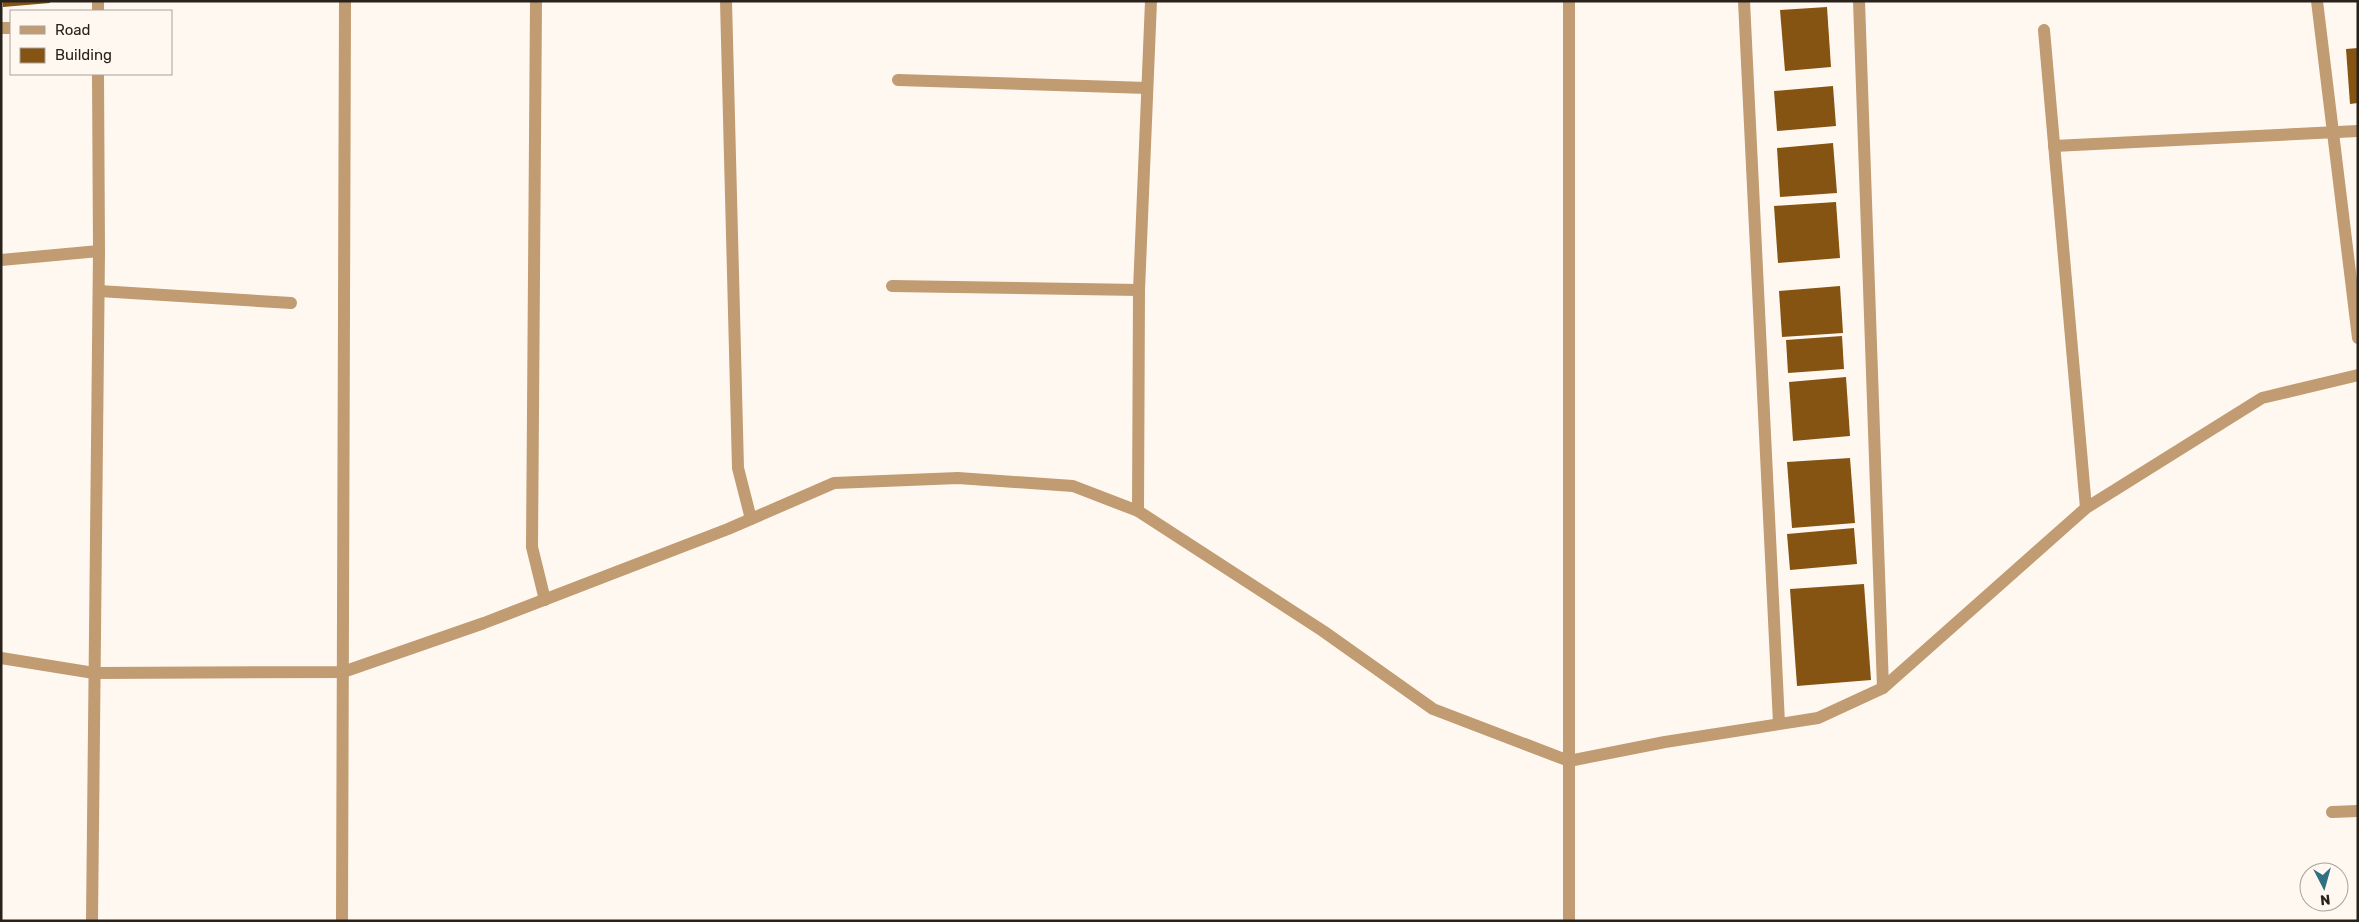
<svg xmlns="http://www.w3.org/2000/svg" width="2359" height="922" font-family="Rubik,sans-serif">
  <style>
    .building { fill: #855413 }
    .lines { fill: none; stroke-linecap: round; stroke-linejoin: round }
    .street { stroke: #c19b72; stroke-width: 12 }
  </style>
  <rect width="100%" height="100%" fill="#fff8f0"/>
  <g class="building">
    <polygon points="3,1 49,1 50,3 3,7"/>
    <polygon points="1827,7 1831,67 1785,71 1780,10"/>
    <polygon points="2358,48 2358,103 2350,104 2346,49"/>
    <polygon points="1833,86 1836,126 1777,131 1774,91"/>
    <polygon points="1833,143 1837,193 1780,197 1777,148"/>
    <polygon points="1836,202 1840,258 1778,263 1774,206"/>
    <polygon points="1840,286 1843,333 1782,337 1779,291"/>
    <polygon points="1842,336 1844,369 1788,373 1786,340"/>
    <polygon points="1846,377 1850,436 1793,441 1789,382"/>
    <polygon points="1850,458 1855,523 1792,528 1787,462"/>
    <polygon points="1854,528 1857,564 1790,570 1787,534"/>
    <polygon points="1864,584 1871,680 1797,686 1790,589"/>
  </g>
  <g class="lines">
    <g class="street">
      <polyline points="98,1 98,11"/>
      <polyline points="536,1 532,547 545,600"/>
      <polyline points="726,1 738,468 751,519"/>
      <polyline points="1744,1 1779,723"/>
      <polyline points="1859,1 1883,688"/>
      <polyline points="2317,1 2358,338"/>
      <polyline points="1,28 11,28"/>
      <polyline points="2044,30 2086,508"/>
      <polyline points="898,80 1147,88"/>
      <polyline points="2054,146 2358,131"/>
      <polyline points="1,260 99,251"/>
      <polyline points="892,286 1139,290"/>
      <polyline points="99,291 291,303"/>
      <polyline points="1138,511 1139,290 1151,1"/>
      <polyline points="1,658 94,673 343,672 484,623 728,529 834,483 958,478 1073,486 1138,511 1323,631 1433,709 1569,761 1665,742 1818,718 1883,688 2086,508 2262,398 2358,375"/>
      <polyline points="2332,812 2358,811"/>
      <polyline points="92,921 99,251 98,74"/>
      <polyline points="342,921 345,1"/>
      <polyline points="1569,921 1569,1"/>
    </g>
  </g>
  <rect width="2359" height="922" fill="none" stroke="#28221b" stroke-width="5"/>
  <rect x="10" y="10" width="162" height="65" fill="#fff8f0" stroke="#a9a29b"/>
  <rect x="20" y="26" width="25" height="8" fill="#c19b72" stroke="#a9a29b"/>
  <text x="55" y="35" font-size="15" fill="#28221b">Road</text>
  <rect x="20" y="48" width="25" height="15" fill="#855413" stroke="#a9a29b"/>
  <text x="55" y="60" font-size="15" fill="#28221b">Building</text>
  <g transform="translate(2324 887) rotate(174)"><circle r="24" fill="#fff8f0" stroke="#a9a29b"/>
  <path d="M0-4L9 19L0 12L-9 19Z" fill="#2f7183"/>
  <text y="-8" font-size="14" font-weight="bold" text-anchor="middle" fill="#28221b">N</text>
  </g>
</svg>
